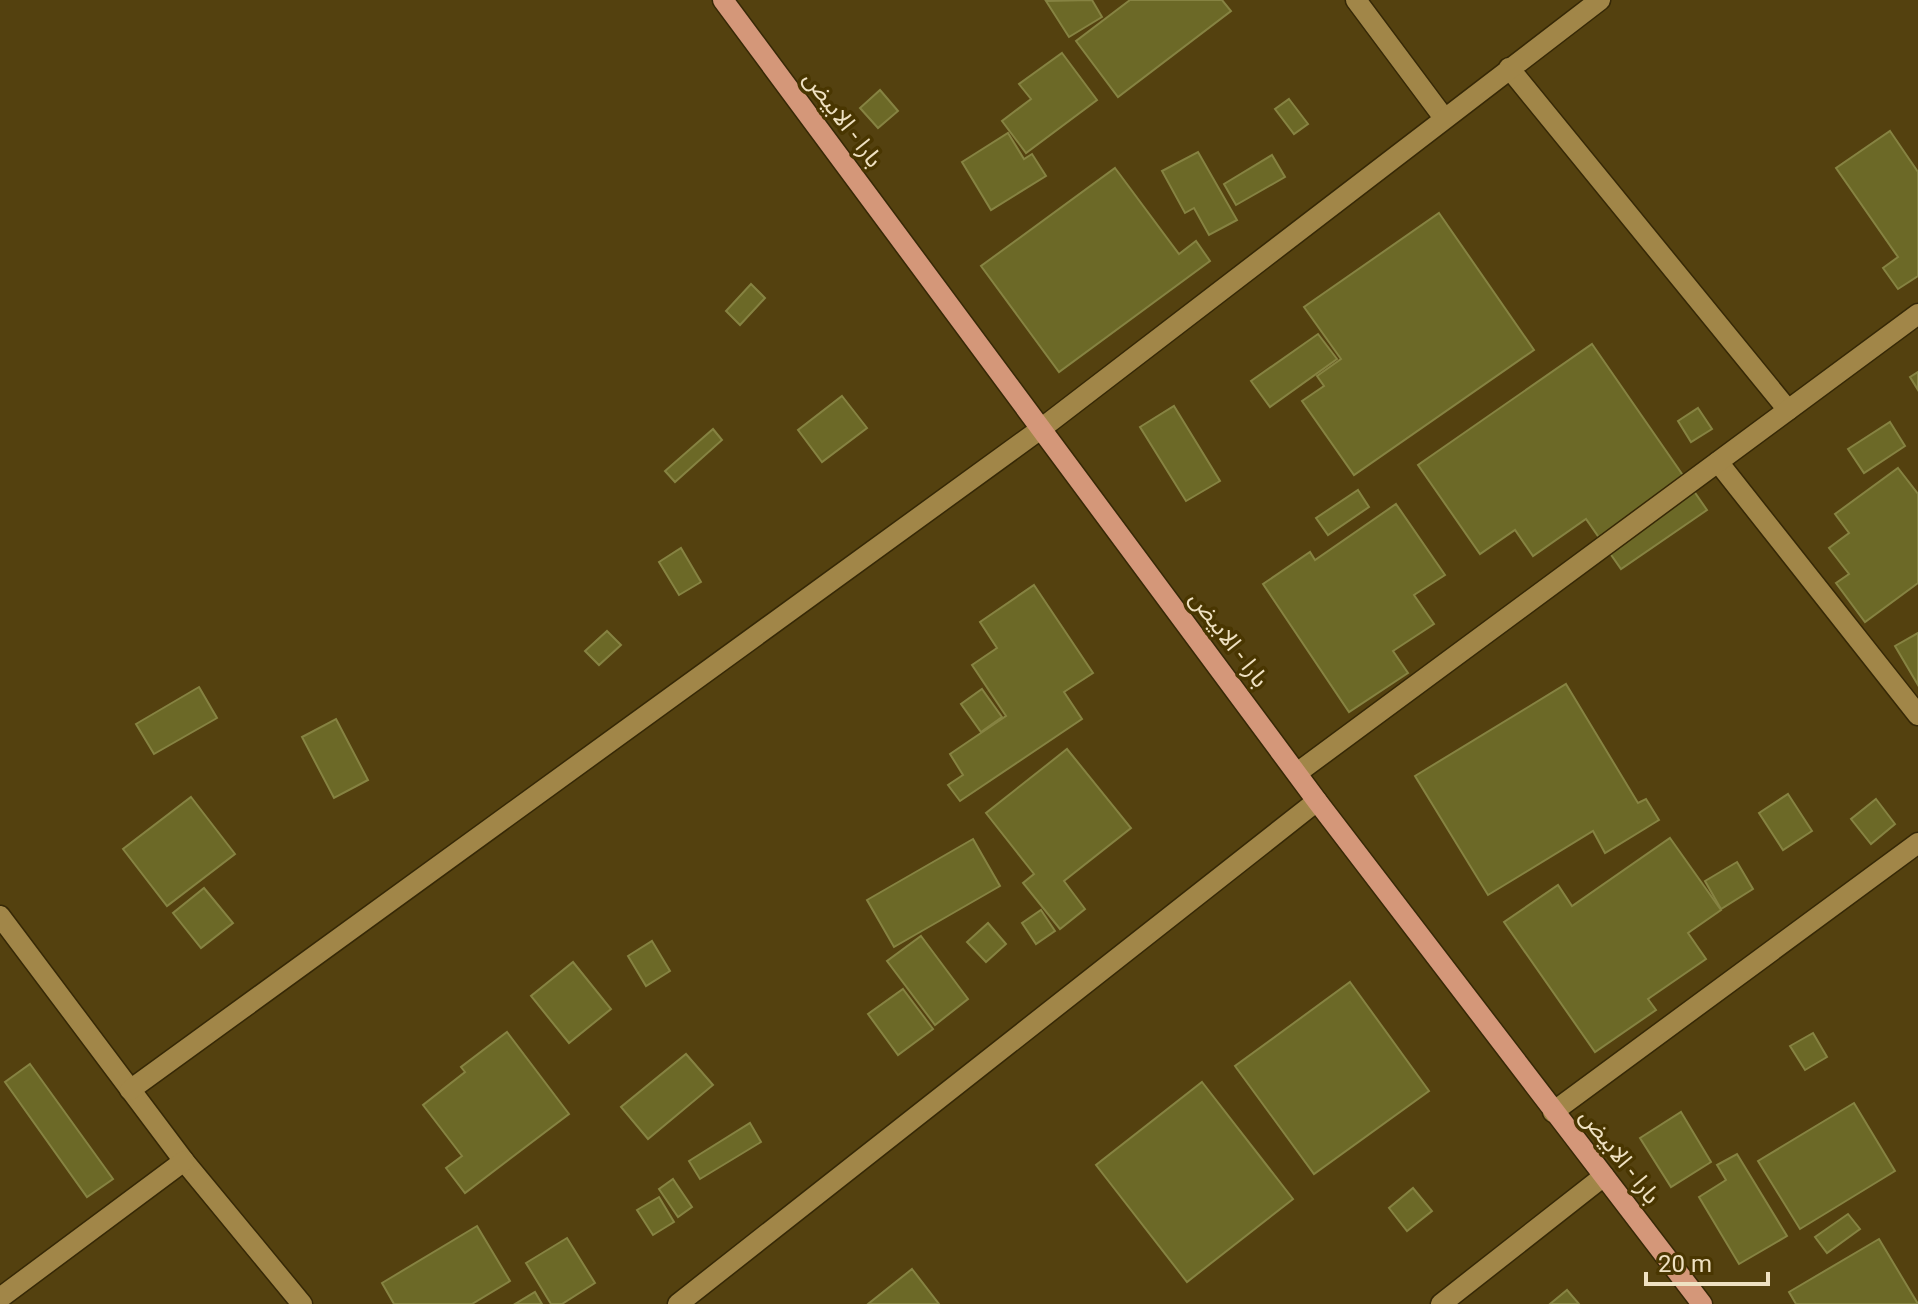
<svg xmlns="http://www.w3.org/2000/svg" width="1918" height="1304" font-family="Roboto,'Noto Sans Arabic',sans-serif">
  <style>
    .building { fill: #6c6927; stroke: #868342; stroke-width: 2 }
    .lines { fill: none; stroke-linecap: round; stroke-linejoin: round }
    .minor-casing { stroke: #362806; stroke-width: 23 }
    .primary-casing { stroke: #362806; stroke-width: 23 }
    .minor { stroke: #a18648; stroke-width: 20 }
    .primary { stroke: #d49779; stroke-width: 20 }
    .labels { text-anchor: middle; stroke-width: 7; stroke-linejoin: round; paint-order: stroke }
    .street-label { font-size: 24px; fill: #efe1c2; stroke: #493601 }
  </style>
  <rect width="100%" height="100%" fill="#54410f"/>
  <g class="building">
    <polygon points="1092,0 1102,17 1069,37 1046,1"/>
    <polygon points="1130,0 1222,0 1231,11 1118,97 1076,41"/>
    <polygon points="1062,53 1097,100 1026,153 1002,121 1031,99 1019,84"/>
    <polygon points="880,90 898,111 878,128 860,108"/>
    <polygon points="1289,99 1308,124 1294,134 1275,109"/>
    <polygon points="1890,131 1918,172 1918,276 1898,289 1883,268 1898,257 1836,168"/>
    <polygon points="1008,133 1024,159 1032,154 1046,176 991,210 962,162"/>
    <polygon points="1198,152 1237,220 1209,235 1194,208 1185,213 1162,171"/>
    <polygon points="1272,155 1285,177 1236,205 1224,184"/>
    <polygon points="1115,168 1179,254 1196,241 1210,261 1059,372 981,266"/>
    <polygon points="1439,213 1534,350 1354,475 1302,401 1324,386 1317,376 1341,359 1304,307"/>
    <polygon points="751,284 765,298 740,325 726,311"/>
    <polygon points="1318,334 1337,359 1270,407 1251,381"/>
    <polygon points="1592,344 1707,510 1621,569 1586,519 1533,556 1515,530 1480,554 1418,465"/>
    <polygon points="1918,372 1918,390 1910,377"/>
    <polygon points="842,396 867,428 822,462 798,430"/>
    <polygon points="1174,406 1220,481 1186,501 1140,427"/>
    <polygon points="1698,408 1712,429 1691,442 1678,421"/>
    <polygon points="1890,422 1905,446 1864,473 1848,449"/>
    <polygon points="713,429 722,440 675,482 665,471"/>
    <polygon points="1898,468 1918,494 1918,583 1865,622 1836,583 1849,574 1829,548 1849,533 1835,514"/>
    <polygon points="1358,490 1369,507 1328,535 1316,518"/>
    <polygon points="1396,504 1445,575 1414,595 1434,624 1393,651 1408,673 1349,712 1263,584 1310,552 1315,560"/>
    <polygon points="681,548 701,582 679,595 659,562"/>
    <polygon points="1034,585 1093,673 1064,692 1082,719 960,801 948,785 963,775 950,754 1006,716 972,665 997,648 980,622"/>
    <polygon points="607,631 621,645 599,665 585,651"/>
    <polygon points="1918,633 1918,685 1895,646"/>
    <polygon points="1566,684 1638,803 1646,799 1659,820 1605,853 1593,831 1488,895 1415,776"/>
    <polygon points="199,687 217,718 154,754 136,724"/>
    <polygon points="982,689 1002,717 981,732 961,704"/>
    <polygon points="336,719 368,780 334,798 302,737"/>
    <polygon points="1067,749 1131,828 1064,881 1085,909 1060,929 1023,883 1034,874 986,813"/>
    <polygon points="1788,794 1812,831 1783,850 1759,813"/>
    <polygon points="191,797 235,854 167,906 123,849"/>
    <polygon points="1876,799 1895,824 1871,844 1851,819"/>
    <polygon points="1670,838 1721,910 1688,933 1706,959 1648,999 1656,1010 1595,1052 1504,922 1558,885 1572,906"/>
    <polygon points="973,839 1000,886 894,947 867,900"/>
    <polygon points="1737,862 1753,889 1721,909 1705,881"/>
    <polygon points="204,888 233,923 201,948 173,913"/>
    <polygon points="1041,910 1055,931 1036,944 1022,923"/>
    <polygon points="988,923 1006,944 986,962 967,942"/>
    <polygon points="921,936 968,999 935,1025 887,961"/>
    <polygon points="652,941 670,971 646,986 628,956"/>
    <polygon points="573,962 611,1009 569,1043 531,996"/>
    <polygon points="1350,982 1429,1091 1314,1174 1235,1066"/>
    <polygon points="903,989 933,1029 898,1055 868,1014"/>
    <polygon points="507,1032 569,1114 465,1193 446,1168 462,1156 423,1105 465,1072 461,1067"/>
    <polygon points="1813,1033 1827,1057 1805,1070 1790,1046"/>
    <polygon points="686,1054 713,1085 648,1139 621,1107"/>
    <polygon points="30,1064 113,1179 87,1197 5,1082"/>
    <polygon points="1202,1082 1293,1199 1187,1282 1096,1165"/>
    <polygon points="1854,1103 1895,1171 1800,1229 1758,1161"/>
    <polygon points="1681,1112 1711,1162 1671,1187 1640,1138"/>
    <polygon points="750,1123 761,1142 700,1179 689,1161"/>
    <polygon points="1737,1154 1787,1236 1739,1264 1699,1197 1726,1180 1717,1165"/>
    <polygon points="673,1179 692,1207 678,1217 659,1189"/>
    <polygon points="1413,1188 1432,1211 1407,1231 1389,1208"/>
    <polygon points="659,1197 674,1222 653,1235 637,1210"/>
    <polygon points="1848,1214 1860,1229 1827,1253 1815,1237"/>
    <polygon points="477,1226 510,1281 472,1304 394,1304 382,1283"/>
    <polygon points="567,1238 595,1283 562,1304 551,1304 526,1263"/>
    <polygon points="1879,1239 1918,1304 1796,1304 1789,1292"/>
    <polygon points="912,1269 939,1304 868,1304"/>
    <polygon points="1567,1290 1579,1304 1550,1304"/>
    <polygon points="535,1292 542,1304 515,1304"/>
  </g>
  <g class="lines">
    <g class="minor-casing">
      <g id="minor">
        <polyline points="1356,0 1444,118"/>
        <polyline points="1509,68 1788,410"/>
        <polyline points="1718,462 1918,715"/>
        <polyline points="1297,773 1918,314"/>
        <polyline points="0,916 184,1161 302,1304"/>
        <polyline points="130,1090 1042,428 1600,0"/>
        <polyline points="1553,1112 1918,843"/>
        <polyline points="0,1298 184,1161"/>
        <polyline points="678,1304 1317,801"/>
        <polyline points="1441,1304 1604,1176"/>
      </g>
    </g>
    <g class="primary-casing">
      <polyline id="primary" points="723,0 1317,801 1702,1304"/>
    </g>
    <use href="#minor" class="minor"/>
    <use href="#primary" class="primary"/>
  </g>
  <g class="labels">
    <g class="street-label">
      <text transform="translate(843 119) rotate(53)" y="8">بارا - الابيض</text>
      <text transform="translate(1229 639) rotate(53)" y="8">بارا - الابيض</text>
      <text transform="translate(1620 1156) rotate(52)" y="8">بارا - الابيض</text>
    </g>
  </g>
  <path d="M1646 1272v12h122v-12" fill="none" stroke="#efe1c2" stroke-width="4"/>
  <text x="1658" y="1272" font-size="24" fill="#efe1c2" stroke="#493601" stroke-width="6" paint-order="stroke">20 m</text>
</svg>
